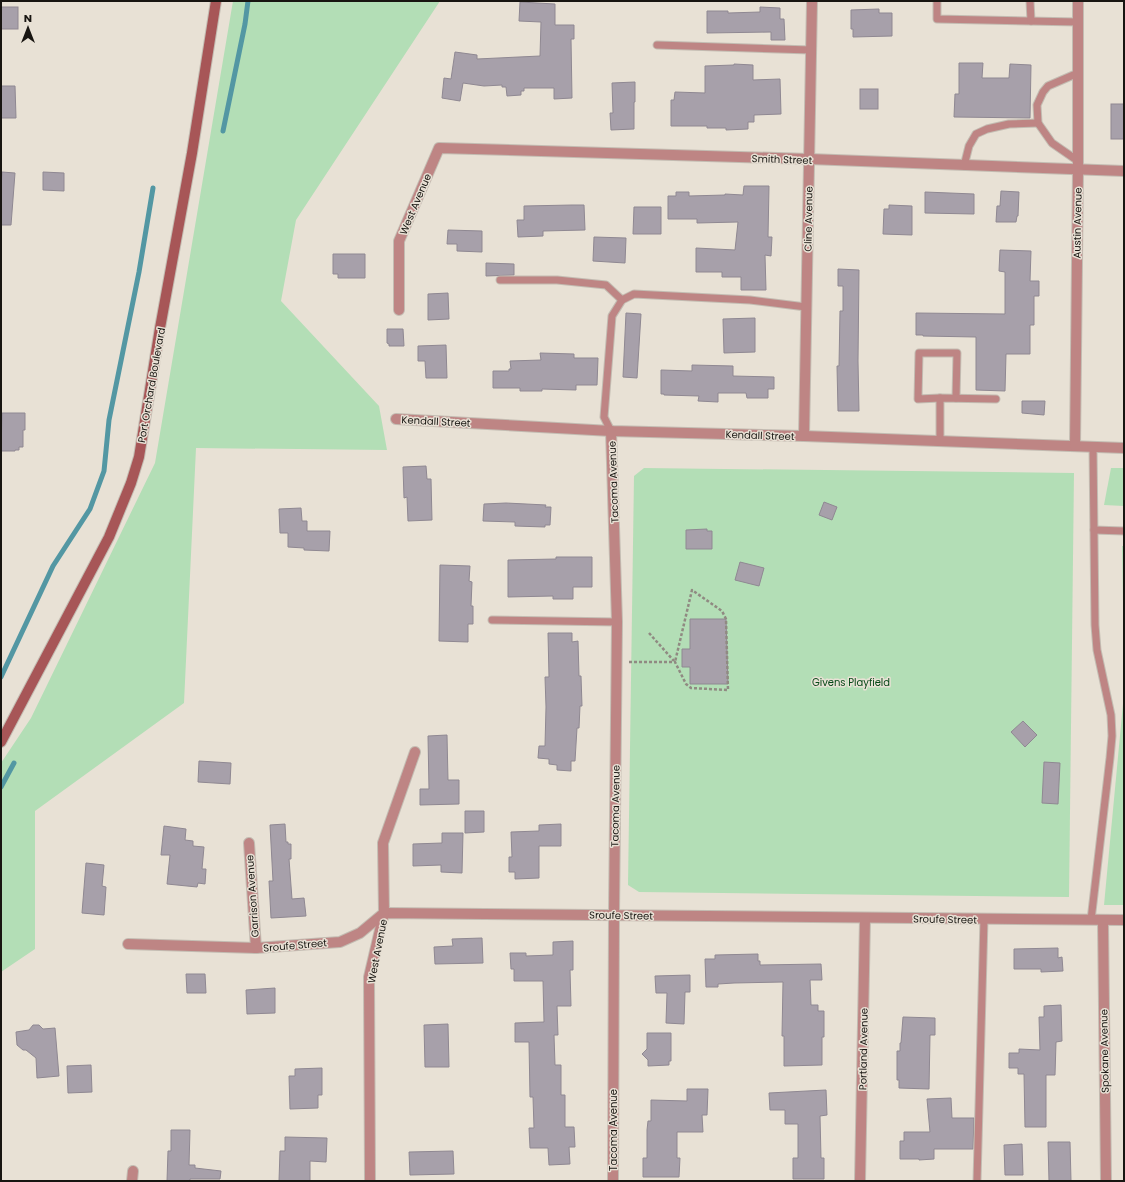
<svg xmlns="http://www.w3.org/2000/svg" width="1125" height="1182" font-family="Poppins,sans-serif">
  <style>
    .green { fill: #b3deb6 }
    .lines { fill: none; stroke-linecap: round; stroke-linejoin: round }
    .stream { stroke: #5397a3; stroke-width: 5 }
    .building { fill: #a7a0aa; stroke: #8f8892 }
    .lane-casing { stroke: #c3bcb2; stroke-width: 9 }
    .street-casing { stroke: #c3bcb2; stroke-width: 12 }
    .secondary-casing { stroke: #c3bcb2; stroke-width: 12 }
    .path { stroke: #908a82; stroke-width: 2.5; stroke-dasharray: 3 2; stroke-linecap: butt }
    .lane { stroke: #be8584; stroke-width: 7 }
    .street { stroke: #be8584; stroke-width: 10 }
    .secondary { stroke: #a75657; stroke-width: 10 }
    .labels { text-anchor: middle; stroke-width: 3; stroke-linejoin: round; paint-order: stroke }
    .street-label { font-size: 10px; fill: #181511; stroke: #e8e1d5 }
    .park-label { font-size: 10px; fill: #064817; stroke: #e8e1d5 }
  </style>
  <rect width="100%" height="100%" fill="#e8e1d5"/>
  <g class="green">
    <polygon points="233,1 440,1 296,220 281,301 379,406 387,450 196,448 184,703 35,811 35,949 1,972 1,763 31,718 155,463"/>
    <polygon points="644,468 1074,473 1069,897 639,892 628,885 634,476"/>
    <polygon points="1111,468 1124,468 1124,506 1104,505"/>
    <polygon points="1122,546 1124,546 1124,659"/>
    <polygon points="1123,704 1124,704 1124,905 1104,905"/>
  </g>
  <g class="lines">
    <g class="stream">
      <polyline points="223,131 245,24 248,1"/>
      <polyline points="1,677 53,566 90,509 104,471 109,420 139,272 153,188"/>
      <polyline points="1,787 14,763"/>
    </g>
  </g>
  <g class="building">
    <polygon points="520,2 555,4 555,25 574,25 574,39 571,39 572,98 554,99 554,88 524,88 524,91 521,91 521,95 507,96 506,87 502,87 502,85 484,86 463,83 460,101 442,98 444,78 451,79 455,52 477,55 477,59 540,56 541,22 519,21"/>
    <rect x="1" y="7" width="17" height="22"/>
    <polygon points="760,7 780,8 780,19 784,19 785,40 771,40 771,32 707,33 707,11 728,11 728,13 760,12"/>
    <polygon points="879,9 879,13 892,13 892,36 853,37 853,29 851,29 851,10"/>
    <polygon points="959,63 983,63 982,78 1009,78 1010,64 1031,65 1030,118 954,117 955,94 959,94"/>
    <polygon points="734,64 753,65 753,80 780,79 781,114 754,115 754,122 748,122 748,129 726,130 726,128 707,128 707,126 671,126 671,100 674,100 675,92 705,93 705,66 734,65"/>
    <polygon points="635,82 635,102 634,102 634,129 611,130 610,113 613,113 612,83"/>
    <polygon points="1,86 15,86 16,118 1,118"/>
    <rect x="860" y="89" width="18" height="20"/>
    <rect x="1111" y="104" width="13" height="35"/>
    <polygon points="2,172 15,173 11,225 1,225 1,189"/>
    <polygon points="43,172 64,173 64,191 43,190"/>
    <polygon points="744,186 769,186 768,237 772,237 771,256 765,255 766,290 741,290 741,277 722,277 722,272 696,272 696,248 735,250 738,222 697,223 697,219 668,219 668,196 676,196 676,192 689,192 689,196 725,195 725,194 743,195"/>
    <polygon points="1001,191 1019,192 1018,216 1017,216 1016,222 996,222 997,206 1000,206"/>
    <polygon points="925,192 974,194 974,214 925,213"/>
    <polygon points="572,205 584,205 585,230 543,231 543,236 518,237 517,220 524,220 524,206"/>
    <polygon points="889,205 912,206 912,235 883,234 884,209 889,209"/>
    <polygon points="634,207 661,207 661,234 633,234"/>
    <polygon points="448,230 482,231 482,252 457,251 457,244 447,244"/>
    <polygon points="594,237 626,238 625,263 593,261"/>
    <polygon points="1000,250 1031,251 1030,281 1039,281 1039,296 1034,296 1034,325 1030,325 1030,354 1006,354 1005,391 976,390 976,337 923,336 923,335 916,335 916,313 1005,314 1005,272 999,271"/>
    <polygon points="333,254 365,254 365,278 338,278 338,274 333,274"/>
    <polygon points="486,263 514,264 514,275 486,276"/>
    <polygon points="838,269 859,270 858,361 859,411 838,411 837,366 839,366 840,311 843,311 843,286 838,286"/>
    <polygon points="448,293 449,319 428,320 428,294"/>
    <polygon points="626,313 641,314 637,378 623,377"/>
    <polygon points="755,318 755,352 724,353 723,319"/>
    <polygon points="387,329 403,329 404,346 389,346 389,344 387,343"/>
    <polygon points="446,345 447,378 426,378 425,361 418,361 418,346"/>
    <polygon points="540,353 574,354 574,358 598,358 597,385 576,385 576,390 542,389 542,391 520,391 520,388 493,388 493,371 509,371 509,369 511,369 510,361 541,360"/>
    <polygon points="692,365 733,366 733,376 774,377 774,389 768,389 768,398 747,398 746,393 718,393 718,402 698,401 699,396 664,395 664,394 661,394 661,370 692,371"/>
    <polygon points="1022,401 1045,401 1044,415 1022,413"/>
    <polygon points="2,413 25,413 25,430 23,430 23,447 19,447 19,450 15,450 15,451 1,451"/>
    <polygon points="426,466 427,479 431,479 432,520 408,521 407,497 404,498 403,467"/>
    <polygon points="824,502 837,507 832,520 819,515"/>
    <polygon points="506,503 546,505 545,507 551,507 550,525 545,525 545,527 515,526 515,522 483,521 484,504"/>
    <polygon points="301,508 302,521 307,521 307,531 330,531 329,551 304,550 304,548 288,547 288,533 280,533 279,509"/>
    <polygon points="707,529 707,531 712,531 712,549 686,549 686,530"/>
    <polygon points="556,557 592,557 592,587 573,587 573,599 553,599 553,596 508,597 508,560 556,559"/>
    <polygon points="740,562 764,568 759,586 735,580"/>
    <polygon points="440,565 470,566 469,581 472,582 471,606 473,606 473,624 468,624 468,642 439,641"/>
    <polygon points="690,619 726,619 728,684 690,684 690,667 682,667 682,649 690,649"/>
    <polygon points="548,633 572,633 572,642 578,641 579,676 581,676 582,706 580,706 579,728 577,728 575,761 571,761 571,771 557,770 557,765 549,764 549,759 538,758 539,746 545,746 546,707 545,677 549,677"/>
    <polygon points="1023,721 1037,735 1025,747 1011,732"/>
    <polygon points="447,735 448,780 459,780 459,804 420,805 420,789 429,789 428,736"/>
    <polygon points="199,761 231,763 230,784 198,782"/>
    <polygon points="1044,762 1060,763 1058,804 1042,803"/>
    <polygon points="465,811 484,811 484,832 465,833"/>
    <polygon points="285,824 286,842 288,842 288,844 291,844 291,859 289,859 292,899 304,898 306,916 271,918 269,881 273,881 270,825"/>
    <polygon points="561,824 561,846 539,846 539,878 515,879 515,872 509,872 509,857 512,857 511,832 539,831 539,825"/>
    <polygon points="164,826 186,829 185,840 193,841 193,846 204,847 202,869 206,869 205,884 198,883 197,887 167,884 170,855 161,855"/>
    <polygon points="442,833 463,833 462,873 441,872 441,865 413,866 413,844 442,843"/>
    <polygon points="86,863 104,865 102,886 106,887 104,915 82,913"/>
    <polygon points="482,938 483,963 435,964 434,947 453,946 452,939"/>
    <polygon points="573,941 573,970 570,970 571,1006 557,1006 558,1035 554,1035 555,1065 561,1065 561,1095 565,1095 565,1127 574,1127 575,1147 569,1147 570,1164 549,1165 548,1148 530,1148 529,1128 534,1128 533,1097 530,1097 529,1042 515,1042 515,1023 544,1022 543,981 514,981 514,969 511,969 510,953 526,953 526,956 553,955 553,942"/>
    <polygon points="1058,948 1058,958 1062,957 1063,971 1041,972 1041,969 1014,969 1014,949"/>
    <polygon points="758,954 758,961 760,961 760,965 821,964 822,980 810,980 811,1005 818,1005 818,1011 824,1011 824,1037 822,1037 822,1065 784,1066 784,1036 782,1036 783,982 734,983 718,984 718,987 706,987 705,959 715,959 715,955"/>
    <polygon points="186,974 205,974 206,993 187,993"/>
    <polygon points="690,975 690,992 685,992 684,1024 666,1023 667,993 656,993 655,976"/>
    <polygon points="275,988 275,1013 247,1014 246,990"/>
    <polygon points="1061,1005 1062,1041 1056,1042 1055,1075 1046,1075 1046,1127 1025,1127 1024,1074 1018,1074 1018,1068 1009,1068 1009,1053 1019,1053 1019,1049 1040,1050 1039,1017 1044,1017 1044,1006"/>
    <polygon points="903,1017 935,1018 935,1035 930,1035 929,1089 899,1088 899,1080 897,1080 897,1051 900,1051 900,1043 901,1043"/>
    <polygon points="448,1024 449,1067 425,1067 424,1025"/>
    <polygon points="33,1025 39,1025 43,1029 55,1028 59,1076 37,1078 36,1058 26,1050 23,1050 17,1045 16,1032 29,1030"/>
    <polygon points="647,1033 671,1033 671,1061 669,1061 669,1065 648,1066 648,1060 642,1054 647,1049"/>
    <polygon points="91,1065 92,1092 68,1093 67,1066"/>
    <polygon points="322,1068 322,1095 318,1095 318,1108 290,1109 289,1076 295,1076 295,1069"/>
    <polygon points="687,1089 708,1089 707,1115 702,1115 703,1132 677,1132 677,1158 680,1158 679,1177 643,1177 643,1158 647,1158 647,1130 648,1121 651,1121 651,1100 687,1101"/>
    <polygon points="826,1090 827,1115 820,1116 821,1158 824,1158 824,1179 793,1179 793,1158 798,1158 798,1124 785,1124 785,1110 770,1110 769,1093"/>
    <polygon points="951,1098 952,1118 974,1118 973,1149 934,1149 934,1159 919,1160 919,1159 900,1159 900,1141 904,1141 904,1132 930,1132 927,1099"/>
    <polygon points="171,1130 190,1130 189,1165 195,1165 195,1168 221,1171 220,1179 190,1179 190,1181 167,1181 168,1151 171,1151"/>
    <polygon points="285,1137 327,1138 326,1162 310,1161 310,1181 279,1181 280,1151 285,1151"/>
    <polygon points="1048,1142 1070,1142 1071,1181 1049,1181"/>
    <polygon points="1022,1144 1023,1175 1005,1175 1004,1145"/>
    <polygon points="453,1151 454,1174 410,1175 409,1152"/>
  </g>
  <g class="lines">
    <g class="lane-casing">
      <g id="lane">
        <polyline points="937,1 937,19 1078,22"/>
        <polyline points="1030,1 1031,21"/>
        <polyline points="657,45 811,50"/>
        <polyline points="1078,73 1048,86 1043,92 1037,105 1038,123 1052,143 1078,161"/>
        <polyline points="964,166 969,146 976,134 987,129 1009,124 1038,123"/>
        <polyline points="500,280 557,280 606,285 622,300"/>
        <polyline points="940,398 918,399 919,353 957,353 956,398"/>
        <polyline points="611,431 604,417 612,316 622,300 634,294 750,300 806,307"/>
        <polyline points="940,441 940,398 996,399"/>
        <polyline points="1094,530 1124,531"/>
        <polyline points="492,620 617,622"/>
        <polyline points="1091,920 1110,758 1112,736 1111,715 1097,650 1095,625 1093,447"/>
        <polyline points="977,1181 984,919"/>
      </g>
    </g>
    <g class="street-casing">
      <g id="street">
        <polyline points="399,310 399,241 439,148 809,159 1124,171"/>
        <polyline points="396,419 611,431 804,436 1124,448"/>
        <polyline points="611,431 617,622 614,915 613,1181"/>
        <polyline points="804,436 812,1"/>
        <polyline points="1075,446 1078,170 1078,1"/>
        <polyline points="249,843 256,948"/>
        <polyline points="1103,920 1106,1181"/>
        <polyline points="128,944 256,948 340,942 360,933 384,913 1124,920"/>
        <polyline points="132,1181 133,1171"/>
        <polyline points="370,1181 369,977 384,913 383,843 415,752"/>
        <polyline points="860,1181 865,918"/>
      </g>
    </g>
    <g class="secondary-casing">
      <polyline id="secondary" points="1,742 109,537 131,483 139,457 160,328 192,153 216,1"/>
    </g>
    <g class="path">
      <polyline points="649,633 674,661"/>
      <polyline points="629,662 675,662 686,684 691,688 728,690 726,619 722,611 692,590 675,662"/>
    </g>
    <use href="#lane" class="lane"/>
    <use href="#street" class="street"/>
    <use href="#secondary" class="secondary"/>
  </g>
  <g class="labels">
    <g class="street-label">
      <text transform="translate(782 159) rotate(2)" y="4">Smith Street</text>
      <text transform="translate(415 204) rotate(-67)" y="4">West Avenue</text>
      <text transform="translate(808 219) rotate(-89)" y="4">Cline Avenue</text>
      <text transform="translate(1077 223) rotate(-89)" y="4">Austin Avenue</text>
      <text transform="translate(151 385) rotate(-80)" y="4">Port Orchard Boulevard</text>
      <text transform="translate(436 421) rotate(3)" y="4">Kendall Street</text>
      <text transform="translate(760 435) rotate(2)" y="4">Kendall Street</text>
      <text transform="translate(613 482) rotate(-92)" y="4">Tacoma Avenue</text>
      <text transform="translate(615 806) rotate(-89)" y="4">Tacoma Avenue</text>
      <text transform="translate(252 896) rotate(-94)" y="4">Garrison Avenue</text>
      <text transform="translate(621 915) rotate(1)" y="4">Sroufe Street</text>
      <text transform="translate(945 919) rotate(1)" y="4">Sroufe Street</text>
      <text transform="translate(295 945) rotate(-5)" y="4">Sroufe Street</text>
      <text transform="translate(377 951) rotate(-79)" y="4">West Avenue</text>
      <text transform="translate(863 1049) rotate(-89)" y="4">Portland Avenue</text>
      <text transform="translate(1104 1051) rotate(-91)" y="4">Spokane Avenue</text>
      <text transform="translate(613 1130) rotate(-90)" y="4">Tacoma Avenue</text>
    </g>
    <g class="park-label">
      <text x="851" y="686">Givens Playfield</text>
    </g>
  </g>
  <rect width="1125" height="1182" fill="none" stroke="#181511" stroke-width="4"/>
  <g transform="translate(28 28)" stroke="#e8e1d5" stroke-width="3" paint-order="stroke">
  <path d="M0-3L7 15L0 10L-7 15Z" fill="#181511"/>
  <text y="-6" font-size="11" font-weight="bold" text-anchor="middle" fill="#181511">N</text>
  </g>
</svg>
